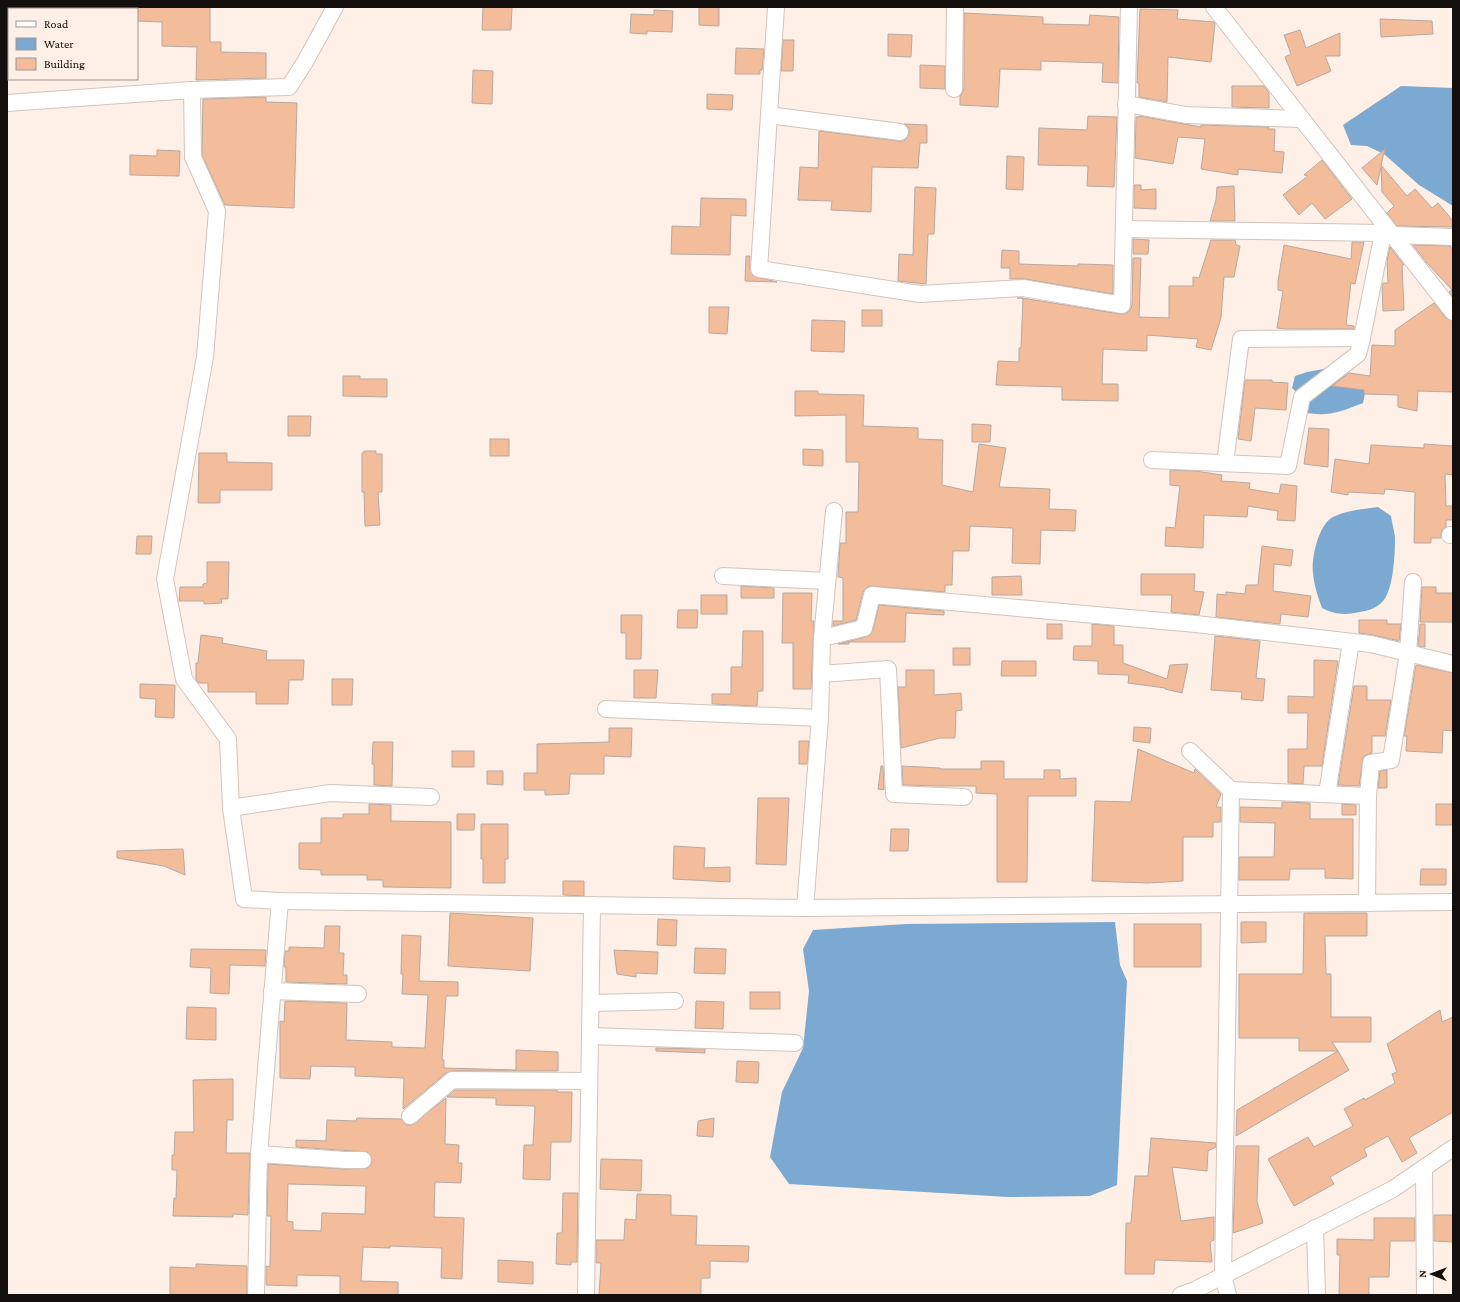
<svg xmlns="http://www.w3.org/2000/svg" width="1460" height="1302" font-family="'Crimson Pro',serif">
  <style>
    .water { fill: #7ca9d2 }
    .building { fill: #f3bc9b; stroke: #b7a9a1; fill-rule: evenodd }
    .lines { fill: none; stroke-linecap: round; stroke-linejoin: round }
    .street-casing { stroke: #d2c4bb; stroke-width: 18 }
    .street { stroke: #fff; stroke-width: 16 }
  </style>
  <rect width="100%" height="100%" fill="#fef0e6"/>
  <g class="water">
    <polygon points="1401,86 1453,88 1453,206 1419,185 1384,154 1367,146 1351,145 1343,125"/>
    <path d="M1329,368l24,10 13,11 -3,14c-26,10 -35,14 -63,9l2,-15 -10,-9 3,-12 12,-4z"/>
    <path d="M1378,507l13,9c1,7 3,14 4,21 0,16 -1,57 -15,67 -6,5 -13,7 -20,8 -15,3 -24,3 -38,-4 -4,-11 -8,-23 -9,-35 -2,-16 6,-49 20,-56 15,-7 30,-8 45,-10z"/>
    <polygon points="1115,922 1120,965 1127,981 1117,1185 1090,1196 1008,1197 789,1184 770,1157 782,1092 803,1048 809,991 803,949 813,930 906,924"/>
  </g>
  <g class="building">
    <polygon points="137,7 210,7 210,42 221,42 221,52 266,53 266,78 196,80 197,47 162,46 162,22 137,21"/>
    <polygon points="483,7 512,7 511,30 482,30"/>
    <polygon points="699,7 719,7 719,26 699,25"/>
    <polygon points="1140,9 1178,10 1177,19 1214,22 1215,23 1211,62 1168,57 1167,102 1139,97 1139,83 1137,83"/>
    <polygon points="654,10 673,11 672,32 647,31 647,34 630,33 631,14 654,15"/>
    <polygon points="964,13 1043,17 1043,24 1089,25 1090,15 1119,17 1118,83 1102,82 1103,63 1041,61 1041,70 1000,69 998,107 960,105 960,96 964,89"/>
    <polygon points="1380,19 1432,21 1433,34 1381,37"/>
    <polygon points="1300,30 1306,48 1340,33 1340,56 1325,56 1331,71 1297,86 1285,57 1291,54 1284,35"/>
    <polygon points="888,34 912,35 911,57 888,56"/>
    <polygon points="783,40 794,40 793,71 781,71"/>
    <polygon points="736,48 764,49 762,70 760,70 760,74 735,74"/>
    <polygon points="920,65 945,66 945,89 920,88"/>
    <polygon points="473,70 493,71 492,104 472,103"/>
    <polygon points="1232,86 1264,86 1269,93 1269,108 1232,107"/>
    <polygon points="707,94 733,95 732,110 707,109"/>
    <polygon points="266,97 266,102 297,103 294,208 225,205 202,155 203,99"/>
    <polygon points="1088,116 1117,117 1114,187 1087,186 1088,166 1038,165 1039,128 1087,130"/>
    <polygon points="1139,116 1201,127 1201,125 1269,127 1268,129 1275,129 1274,151 1284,152 1282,173 1238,169 1238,175 1201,169 1205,139 1178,137 1173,164 1135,158 1136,117 1139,117"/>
    <polygon points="904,124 927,125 927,143 920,143 918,168 872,167 871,212 831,210 832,201 798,200 800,167 818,168 819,131 899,141 904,141 907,138 909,134 909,128"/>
    <polygon points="1385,149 1381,165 1407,196 1415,189 1432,208 1438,203 1453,221 1453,227 1397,226 1387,213 1394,206 1382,192 1381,167 1377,185 1362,168"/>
    <polygon points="157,150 180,151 179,176 130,175 130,155 157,156"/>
    <polygon points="1007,156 1024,157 1023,190 1006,189"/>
    <polygon points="1322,160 1352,199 1325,219 1312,203 1299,215 1283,195 1308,176 1304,175"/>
    <polygon points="1134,185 1141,185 1141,190 1156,189 1156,209 1134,208"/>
    <polygon points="1234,186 1235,221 1210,221 1216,200 1217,187"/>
    <polygon points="915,187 936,188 934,234 928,234 926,284 898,281 899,254 913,255"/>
    <polygon points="701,198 746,199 746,216 731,215 730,255 671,254 672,226 700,227"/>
    <polygon points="1133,239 1149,240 1148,254 1133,254"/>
    <polygon points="1211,240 1235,240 1236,245 1240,246 1234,277 1224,277 1221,318 1211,350 1196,347 1198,339 1147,335 1147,351 1103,349 1102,384 1118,384 1118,401 1062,400 1062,387 996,385 998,361 1019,362 1019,348 1021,348 1023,298 1017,298 1022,298 1120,314 1125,314 1130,311 1132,305 1133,258 1141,258 1139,317 1169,318 1169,286 1193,286 1193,277 1199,278"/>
    <polygon points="1352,242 1364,242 1355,284 1351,283 1346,325 1354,326 1354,329 1286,329 1277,328 1283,291 1278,290 1278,281 1284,245 1351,259"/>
    <polygon points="1413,245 1450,246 1453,250 1453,297 1449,292 1452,290 1427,263"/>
    <polygon points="1390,247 1404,265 1402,265 1404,310 1383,311 1382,286 1383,283 1388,283 1387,261"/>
    <polygon points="1002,250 1019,251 1019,264 1078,266 1078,264 1113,265 1113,294 1025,279 1010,279 1010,268 1001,268"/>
    <polygon points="746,256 750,256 750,269 753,276 777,282 745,281"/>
    <polygon points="1434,303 1446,318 1453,321 1453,392 1418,391 1417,411 1398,407 1398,395 1364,394 1364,390 1332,386 1349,373 1370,376 1372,345 1395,346 1395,330"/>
    <polygon points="709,307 729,307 727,334 709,333"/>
    <rect x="862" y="310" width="20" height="16"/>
    <polygon points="812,320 845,321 844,352 811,351"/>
    <polygon points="343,376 360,376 360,379 387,379 387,397 343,396"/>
    <polygon points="1245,380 1272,380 1272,382 1288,383 1286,410 1255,408 1251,441 1238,439"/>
    <polygon points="795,391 818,391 818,394 864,395 863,426 918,428 918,439 943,440 942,485 973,492 979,444 1006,448 999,487 1050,489 1049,509 1076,510 1075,531 1041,530 1040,564 1012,563 1013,528 970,526 969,551 953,551 952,585 945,585 945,592 869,586 865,589 863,592 856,620 833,626 833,621 843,621 843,578 838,577 840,543 846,543 846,512 858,512 859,462 846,462 846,415 795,416"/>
    <polygon points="288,416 311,416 310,436 288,436"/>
    <polygon points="972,424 991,425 990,442 972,442"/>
    <polygon points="1309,428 1329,429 1328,467 1304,464"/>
    <rect x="490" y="439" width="19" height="17"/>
    <polygon points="1424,444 1453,446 1453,475 1445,474 1446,506 1453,506 1453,520 1446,520 1446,527 1442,530 1441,535 1441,538 1431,538 1431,543 1414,543 1415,492 1385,489 1384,494 1348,492 1348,495 1331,492 1335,459 1369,464 1371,445 1424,448"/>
    <polygon points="803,449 823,450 823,466 803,465"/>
    <polygon points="364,451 376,451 376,454 382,454 382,492 378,492 380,525 365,526 364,492 362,492 362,453 364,453"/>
    <polygon points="199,453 227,453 227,462 272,463 272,490 220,490 220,503 198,503"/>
    <polygon points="1170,470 1195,471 1222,475 1221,481 1250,483 1249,489 1279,494 1281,484 1297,486 1295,521 1277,520 1278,511 1248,506 1247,517 1204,515 1203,548 1165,546 1166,527 1175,528 1180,486 1170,485"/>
    <polygon points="137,536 152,536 151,554 136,554"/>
    <polygon points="1262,546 1293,550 1291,566 1274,564 1273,591 1311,596 1308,617 1281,614 1280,624 1216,617 1217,594 1226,595 1226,592 1245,594 1246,585 1258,585"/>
    <polygon points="207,562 229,562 228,599 221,599 222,603 204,604 204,601 179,601 180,587 203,587 203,584 207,583"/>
    <polygon points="1141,574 1195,574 1194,591 1204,592 1199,615 1171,612 1172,595 1141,595"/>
    <polygon points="1021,576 1022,595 992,595 992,577"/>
    <polygon points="741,586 774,588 774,598 741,598"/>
    <polygon points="1422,587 1436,587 1436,593 1453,593 1453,622 1420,622"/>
    <polygon points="783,593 812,593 811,621 814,621 811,689 793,689 793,643 782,643"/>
    <rect x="701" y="595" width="26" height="19"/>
    <polygon points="879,605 944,611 944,615 906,613 905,642 849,642 849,644 838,644 866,637 870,635 873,630"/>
    <polygon points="678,610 698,610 697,628 677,628"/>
    <polygon points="621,615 642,615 641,659 626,659 626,633 621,633"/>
    <polygon points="1359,620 1387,620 1387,624 1401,624 1399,641 1373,635 1359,633"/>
    <rect x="1047" y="624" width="15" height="15"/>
    <polygon points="1092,624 1114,626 1114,645 1123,645 1123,663 1167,679 1170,665 1188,664 1182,693 1165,689 1165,688 1128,683 1129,675 1098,674 1098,661 1073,660 1074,646 1092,646"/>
    <polygon points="1420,624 1425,624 1425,647 1418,646"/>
    <polygon points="743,631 763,631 763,691 758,691 757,706 712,704 712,694 731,694 731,667 742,667"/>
    <polygon points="201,635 223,638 222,643 267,651 266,660 304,660 303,680 289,680 288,704 256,704 256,692 208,692 208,683 198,683 196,679 196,663 198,663"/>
    <polygon points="1215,636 1260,641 1256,678 1265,679 1263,701 1241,699 1242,692 1211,690"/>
    <rect x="953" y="648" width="17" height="17"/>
    <polygon points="1314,660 1338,661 1322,766 1304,766 1303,784 1288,783 1288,749 1307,749 1308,713 1288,713 1288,696 1314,697"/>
    <polygon points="1002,661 1036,661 1036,676 1001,676"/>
    <polygon points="1416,665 1453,673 1453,731 1443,730 1442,753 1406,751 1407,736 1404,736"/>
    <polygon points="634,670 658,670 656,698 634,698"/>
    <polygon points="906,670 934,670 934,695 961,693 962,710 956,711 955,738 940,738 901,748 898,687 906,687"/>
    <polygon points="332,679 353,679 352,705 332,705"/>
    <polygon points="140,684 175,685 174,718 155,717 156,699 140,698"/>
    <polygon points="1354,686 1367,686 1367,700 1391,700 1385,736 1372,736 1372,753 1366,755 1363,758 1359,786 1338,785"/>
    <polygon points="1134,727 1151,728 1150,743 1133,741"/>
    <polygon points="609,728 632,728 631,757 604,756 604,774 570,774 569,794 545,795 545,790 524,790 524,773 537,773 537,744 609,742"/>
    <polygon points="799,741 809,741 807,764 799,764"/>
    <polygon points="373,742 393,742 392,786 374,785 374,764 372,764"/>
    <polygon points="1138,749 1194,773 1195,769 1221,794 1216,807 1221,807 1221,822 1213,822 1213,837 1183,837 1183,881 1147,883 1092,881 1095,801 1131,802"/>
    <rect x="452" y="751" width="22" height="16"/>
    <polygon points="981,761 1004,761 1004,779 1044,779 1044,770 1060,770 1060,779 1076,778 1076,796 1028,796 1027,882 997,882 997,794 976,793 976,786 939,786 903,785 902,766 940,768 940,769 981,769"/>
    <polygon points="881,766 883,766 884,790 878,789"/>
    <polygon points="1387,770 1387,788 1378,788 1380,771"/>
    <polygon points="487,771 503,771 503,785 487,784"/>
    <polygon points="758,798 789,798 786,865 756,864"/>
    <polygon points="1282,802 1310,803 1310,819 1353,819 1353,879 1325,878 1325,869 1290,869 1289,880 1239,880 1239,857 1274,857 1275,823 1240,822 1240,807 1282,808"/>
    <polygon points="369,804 391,805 391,821 451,822 451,888 383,887 383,880 367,880 367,875 321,875 321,870 299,869 299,843 321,843 321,818 343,818 343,814 369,814"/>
    <polygon points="1342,804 1356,805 1356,815 1342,815"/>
    <rect x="1436" y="804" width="17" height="21"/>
    <polygon points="457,814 475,814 474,830 457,830"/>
    <polygon points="481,824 508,824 508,859 505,859 505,883 483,883 483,859 481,859"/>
    <polygon points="891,829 909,829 908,851 890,851"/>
    <polygon points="674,846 705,848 704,868 730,867 730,882 673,879"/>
    <polygon points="183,849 185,875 164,866 117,858 117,851"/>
    <polygon points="1421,869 1446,869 1446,885 1420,885"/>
    <polygon points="563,881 584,881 584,896 563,895"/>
    <polygon points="450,913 533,918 530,971 448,966"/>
    <polygon points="1304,913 1367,913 1367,936 1325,936 1326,974 1331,974 1331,1017 1371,1017 1371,1042 1332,1042 1338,1051 1299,1051 1299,1038 1239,1038 1239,974 1303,974"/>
    <polygon points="658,919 677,920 676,946 657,945"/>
    <polygon points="1241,922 1266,922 1266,942 1241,943"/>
    <rect x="1134" y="924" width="67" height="43"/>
    <polygon points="325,926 340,926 339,953 344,953 343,975 347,975 347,984 286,982 286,967 284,967 285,951 289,951 289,947 324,948"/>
    <polygon points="402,935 421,936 419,981 458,982 458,996 446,996 442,1060 444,1060 444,1068 516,1070 516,1050 558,1052 558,1071 452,1071 446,1073 403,1109 404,1078 355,1076 355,1067 311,1066 310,1079 280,1078 280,1021 284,1022 285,1001 347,1003 346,1040 392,1042 392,1047 425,1048 428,995 402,994 403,974 401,974"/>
    <polygon points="695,948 726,949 725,974 694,973"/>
    <polygon points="191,949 266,950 265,966 230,965 229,994 210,993 211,968 190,967"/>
    <polygon points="614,950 658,952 657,974 636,973 636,977 617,974"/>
    <rect x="750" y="992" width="30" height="17"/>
    <polygon points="696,1001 724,1002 723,1029 695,1028"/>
    <polygon points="187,1007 216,1008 216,1040 186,1039"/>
    <polygon points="1440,1010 1442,1022 1453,1017 1453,1112 1409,1138 1417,1153 1402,1162 1388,1136 1364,1149 1367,1156 1330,1177 1334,1184 1294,1206 1268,1159 1308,1137 1314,1147 1353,1126 1344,1109 1364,1098 1365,1100 1395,1083 1392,1074 1397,1072 1387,1044"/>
    <polygon points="656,1048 705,1049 705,1053 656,1051"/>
    <polygon points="1338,1051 1349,1070 1236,1136 1237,1110"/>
    <polygon points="737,1061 759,1062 758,1083 736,1082"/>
    <polygon points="233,1079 233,1120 227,1120 226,1153 250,1153 248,1215 233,1214 233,1217 173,1216 174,1198 176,1199 177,1170 172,1170 172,1155 174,1155 175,1132 194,1132 193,1080"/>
    <polygon points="455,1090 557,1090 557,1092 572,1092 571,1142 551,1142 550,1180 523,1179 524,1145 533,1145 535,1106 496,1105 496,1098 447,1097"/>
    <path d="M446,1098l-1,46 14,1 -1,18h4l-1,20 -26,-1 -1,35 30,1 -2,61 -21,-1 1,-30 -52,-2v2l-27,-1 -2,34 37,1v13h-58v-19l-43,-1v11l-31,-1v-19l4,1 1,-51h-4l1,-52 76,5 23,-1 4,-3 1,-5 -1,-4 -4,-4 -71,-5v-7l30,1 1,-21 29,1 1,-3 44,1 5,6h6zM288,1184l78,2 -1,28 -43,-1 -1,18 -28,-1v-8l-6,-1z"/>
    <polygon points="714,1118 713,1137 697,1136 698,1121"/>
    <polygon points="1151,1138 1216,1143 1216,1147 1208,1151 1207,1171 1172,1167 1181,1221 1214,1217 1214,1240 1210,1242 1212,1262 1155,1260 1154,1274 1125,1274 1126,1223 1131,1223 1135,1176 1148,1176"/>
    <polygon points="1236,1146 1259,1146 1257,1201 1263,1223 1233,1233"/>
    <polygon points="601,1159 642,1160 641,1191 600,1189"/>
    <polygon points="563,1193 578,1193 577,1262 571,1262 571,1265 556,1264 557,1233 562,1233"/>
    <polygon points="637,1194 671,1195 671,1215 697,1216 696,1245 749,1246 748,1262 710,1261 710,1278 701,1278 701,1295 599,1295 601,1263 596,1263 596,1240 624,1240 625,1219 636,1220"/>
    <polygon points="1434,1215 1453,1215 1453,1242 1434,1241"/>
    <polygon points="1374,1218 1415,1218 1415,1241 1390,1241 1389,1277 1369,1277 1369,1295 1339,1295 1340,1255 1337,1255 1337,1239 1374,1240"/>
    <polygon points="498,1260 533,1262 533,1284 498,1282"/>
    <polygon points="196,1264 247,1266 247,1295 170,1295 170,1267 196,1268"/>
  </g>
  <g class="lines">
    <g class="street-casing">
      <g id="street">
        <polyline points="776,7 759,269 920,294 1023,288 1122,305 1129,7"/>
        <polyline points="1214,7 1453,312"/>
        <polyline points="954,89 955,7"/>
        <polyline points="192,90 289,87 305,62 335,7"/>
        <polyline points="7,103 192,90 193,157 217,211 205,357 165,579 184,679 228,739 231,808 244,899 280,901 805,908 1453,902"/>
        <polyline points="1126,104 1186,115 1302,119"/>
        <polyline points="776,116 900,132"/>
        <polyline points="1124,229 1383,233 1394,235 1453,237"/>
        <polyline points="1152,460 1288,466 1302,397 1358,354 1362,338 1383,233"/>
        <polyline points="1225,463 1241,339 1362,338"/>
        <polyline points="1450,535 1453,535"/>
        <polyline points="723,576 827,581"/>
        <polyline points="822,638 834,511"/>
        <polyline points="821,674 888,669 894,794 964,797"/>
        <polyline points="606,709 820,718"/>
        <polyline points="1190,751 1231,790 1223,1275 1228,1295"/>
        <polyline points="1231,790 1368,796 1367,903"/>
        <polyline points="1327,794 1351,642"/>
        <polyline points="1368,796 1371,763 1391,760 1408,653 1413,582"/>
        <polyline points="231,808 330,793 431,797"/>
        <polyline points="805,908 820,718 822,638 864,628 872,595 1196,624 1371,644 1453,664"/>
        <polyline points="272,991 358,994"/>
        <polyline points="591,1003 675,1001"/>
        <polyline points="590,1036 795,1043"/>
        <polyline points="410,1116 452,1080 589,1081"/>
        <polyline points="259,1154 345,1160 363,1160"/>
        <polyline points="1424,1168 1425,1295"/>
        <polyline points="1315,1228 1317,1295"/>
        <polyline points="256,1295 259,1154 280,901"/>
        <polyline points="586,1295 592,905"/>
        <polyline points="1181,1295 1195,1290 1393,1189 1453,1148"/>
      </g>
    </g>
    <use href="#street" class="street"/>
  </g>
  <rect width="1460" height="1302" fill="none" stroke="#130f0c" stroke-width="16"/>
  <rect x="8" y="8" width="130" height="72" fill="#fef0e6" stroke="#a0968f"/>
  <rect x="16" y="21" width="20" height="6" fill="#ffffff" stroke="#a0968f"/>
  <text x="44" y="28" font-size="12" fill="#130f0c">Road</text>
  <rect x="16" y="38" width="20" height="12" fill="#7ca9d2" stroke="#a0968f"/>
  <text x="44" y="48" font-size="12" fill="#130f0c">Water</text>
  <rect x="16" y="58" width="20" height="12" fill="#f3bc9b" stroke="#a0968f"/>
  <text x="44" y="68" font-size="12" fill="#130f0c">Building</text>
  <g transform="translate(1432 1274) rotate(271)" stroke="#fef0e6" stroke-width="3" paint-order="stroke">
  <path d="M0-3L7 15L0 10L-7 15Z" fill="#130f0c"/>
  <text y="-6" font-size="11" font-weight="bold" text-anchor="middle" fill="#130f0c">N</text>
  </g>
</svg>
